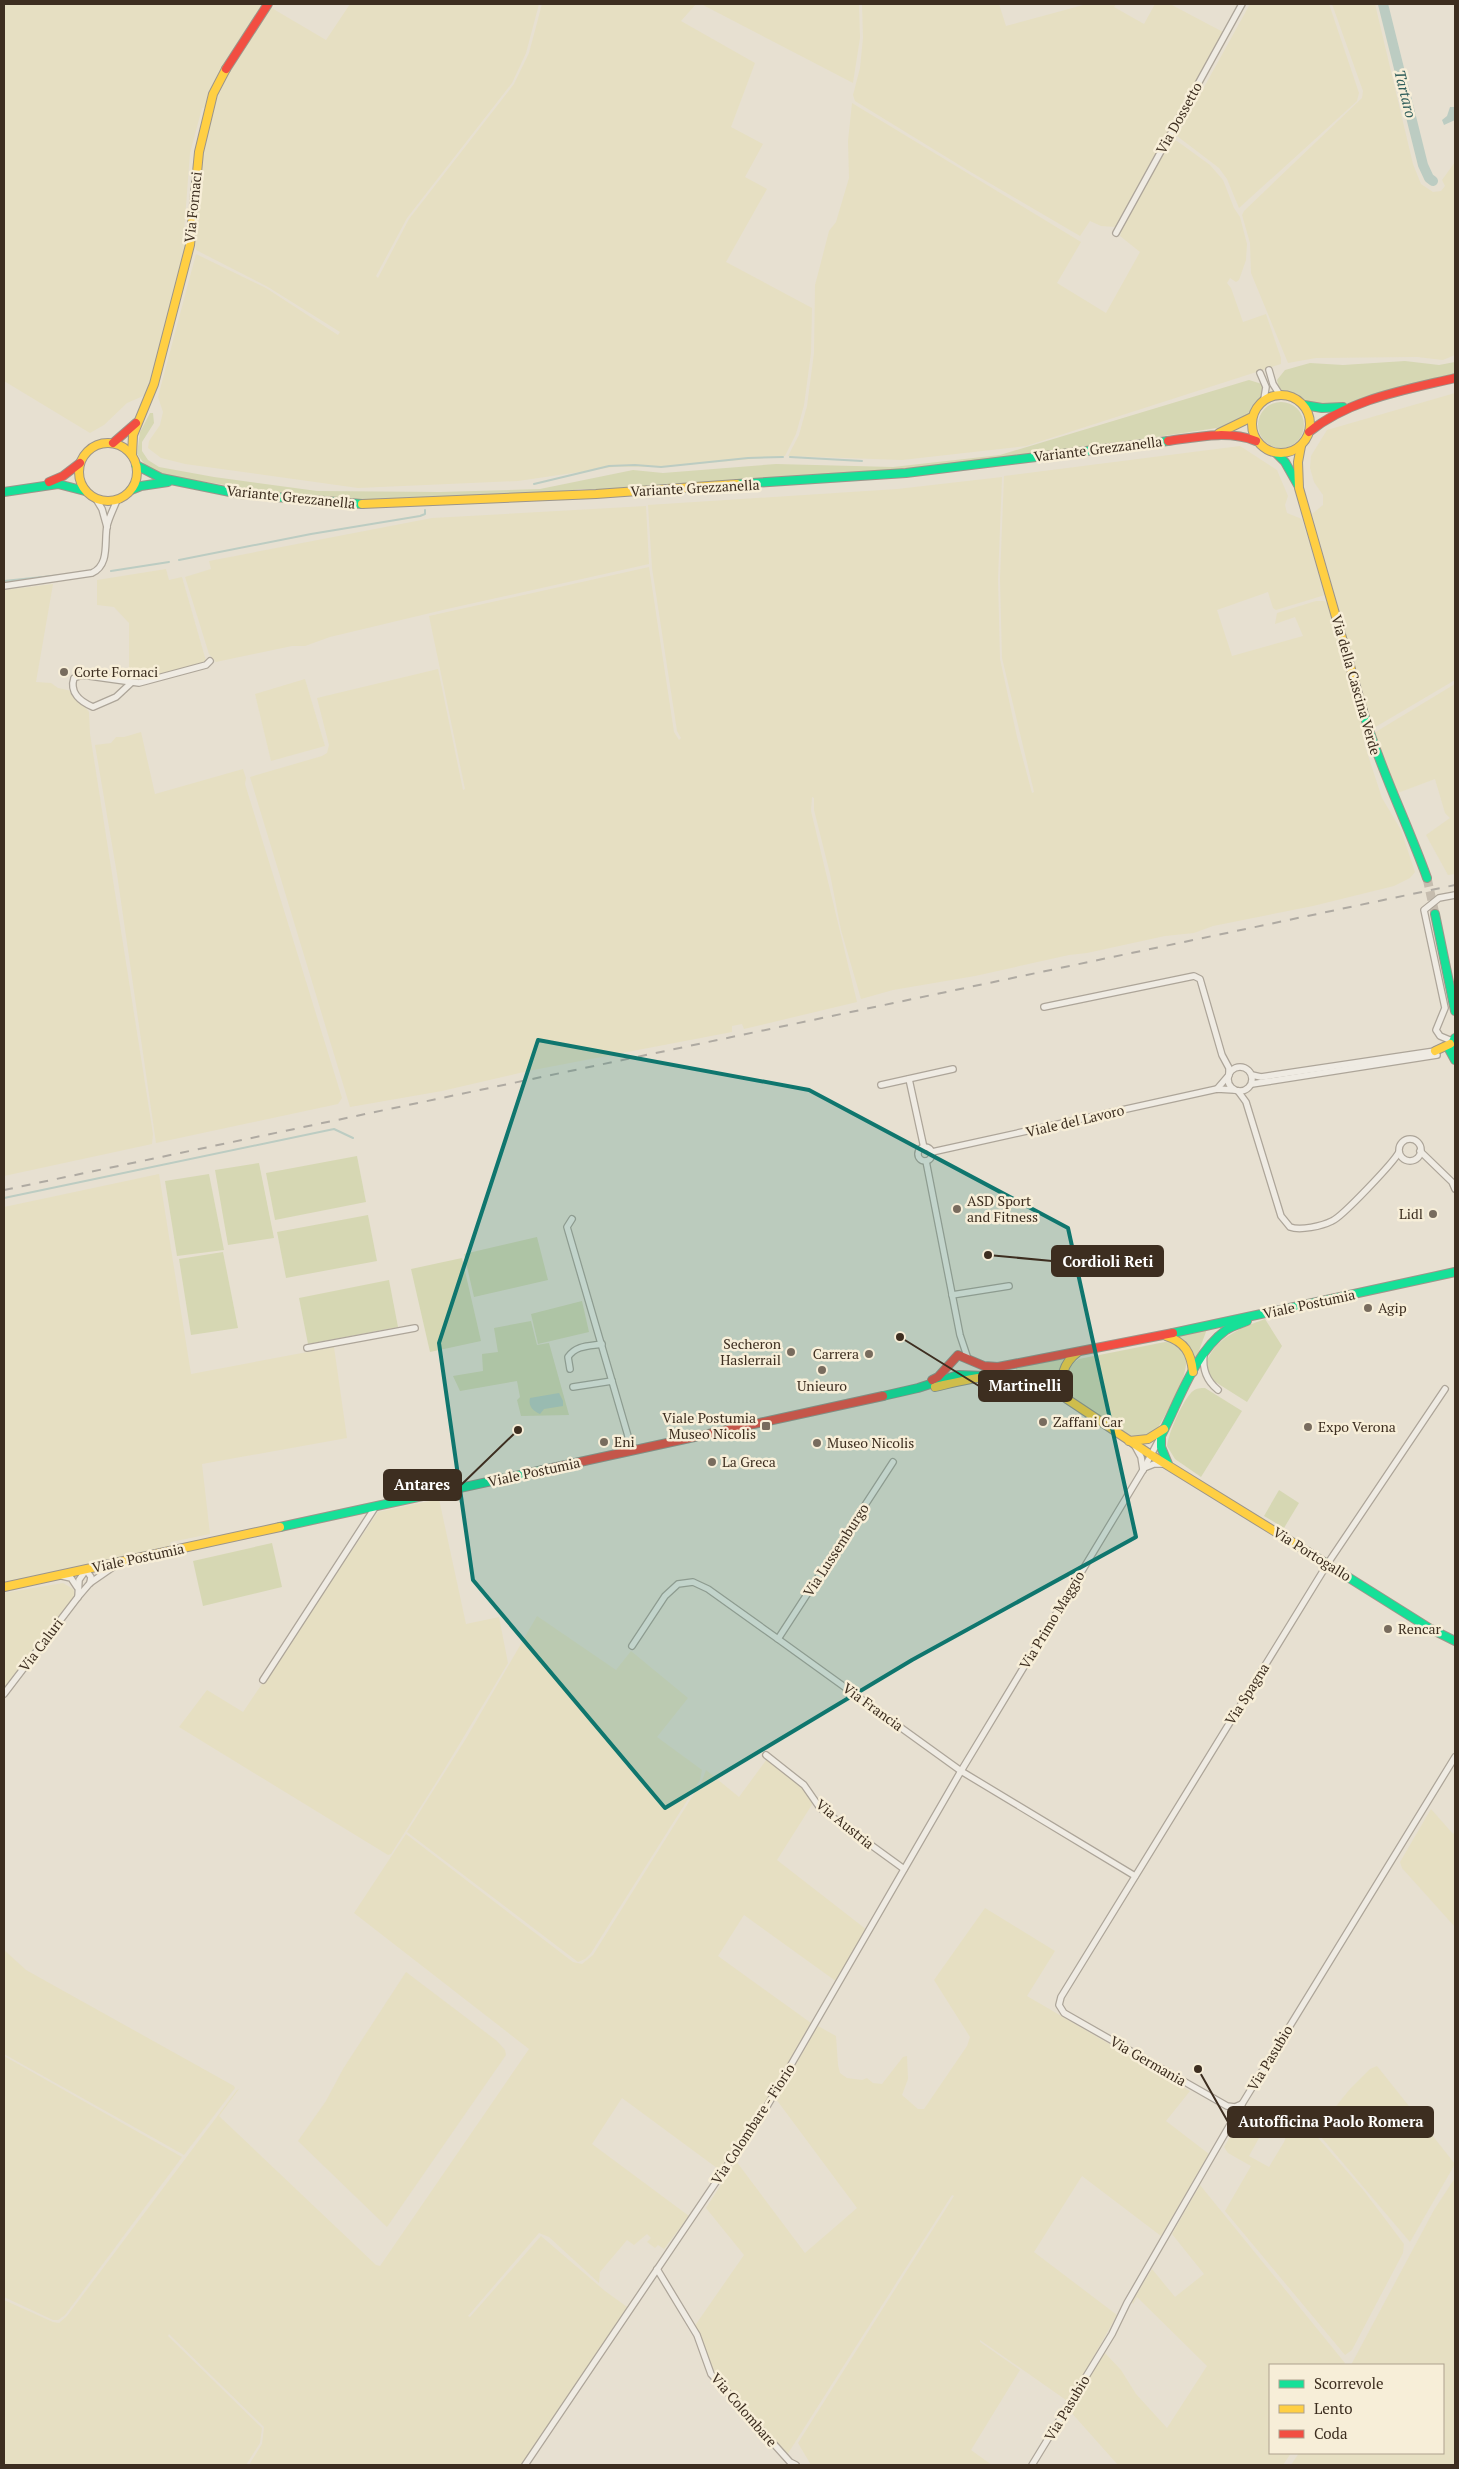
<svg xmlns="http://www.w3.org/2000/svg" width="1459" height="2469" font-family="'PT Serif',serif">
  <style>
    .farmland { fill: #e6dfc2 }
    .green { fill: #d6d7b3 }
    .water { fill: #bcccc2 }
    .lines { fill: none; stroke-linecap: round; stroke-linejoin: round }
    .stream { stroke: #bcccc2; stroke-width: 2 }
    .river { stroke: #bcccc2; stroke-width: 10 }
    .primary-tunnel { stroke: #c5bcae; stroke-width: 9; stroke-dasharray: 9 4.5; stroke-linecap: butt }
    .street-casing { stroke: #ada599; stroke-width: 8 }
    .fast-casing { stroke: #9c958a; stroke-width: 10 }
    .slow-casing { stroke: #9c958a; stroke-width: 10 }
    .jam-casing { stroke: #9c958a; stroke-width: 10 }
    .street { stroke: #efebe3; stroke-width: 5.5 }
    .fast { stroke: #16e098; stroke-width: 8 }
    .slow { stroke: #ffcf43; stroke-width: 8 }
    .jam { stroke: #f24e42; stroke-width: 8 }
    .rail { stroke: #afaaa2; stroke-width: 2; stroke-dasharray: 9 9; stroke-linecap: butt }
    .marked { fill: #0f766e; fill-opacity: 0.2; stroke: #0f766e; stroke-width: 4; stroke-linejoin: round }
    .poi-dot { fill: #786c5e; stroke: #f7eed8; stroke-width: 2 }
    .labels { text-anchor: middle; stroke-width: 5; stroke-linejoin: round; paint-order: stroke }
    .street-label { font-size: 14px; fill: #3d2e20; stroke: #f7eed8 }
    .poi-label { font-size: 14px; fill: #3d2e20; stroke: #f7eed8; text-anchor: start }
    .water-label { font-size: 15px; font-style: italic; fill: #2f5d5a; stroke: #f7eed8 }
    .leader { fill: none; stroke: #3d2e20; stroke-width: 2 }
    .callout-dot { fill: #3d2e20; stroke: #f7eed8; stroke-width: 2 }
    .callout { fill: #3d2e20; stroke: #3d2e20; stroke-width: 2 }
    .callout-label { font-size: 15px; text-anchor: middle; font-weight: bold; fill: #fff }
  </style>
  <rect width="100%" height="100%" fill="#e7e0d1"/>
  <g class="farmland">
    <polygon points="4,4 265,4 207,107 202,108 190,153 184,232 188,235 148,394 127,403 104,425 90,433 4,381"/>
    <polygon points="350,4 539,4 526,53 512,83 407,218 376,276 378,278 409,219 514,84 529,53 542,4 696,4 681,21 755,63 731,127 763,144 745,177 767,189 726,262 812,308 811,353 804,405 796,434 785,456 663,467 614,467 518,481 358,488 185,464 161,458 148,448 149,441 160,425 163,412 158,397 196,254 266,288 338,335 340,332 268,287 196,250 194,236 200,165 212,109 227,77 270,7 326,40"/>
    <polygon points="701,4 859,4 860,38 853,83"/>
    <polygon points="862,4 999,4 1006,26 1087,4 1116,4 1114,7 1144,24 1155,4 1170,4 1223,32 1169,135 1115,227 1101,226 1090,221 1080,236 969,171 855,101 853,95 860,68 863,38"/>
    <polygon points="1250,4 1329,4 1359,93 1357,101 1239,208 1227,179 1219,168 1177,136"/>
    <polygon points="1332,4 1375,4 1413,164 1421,184 1433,192 1441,191 1445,186 1442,180 1455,162 1455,355 1443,360 1417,357 1316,358 1288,363 1251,273 1250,243 1242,215 1244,211 1362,98 1363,91"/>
    <polygon points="852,103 1081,242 1057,283 1106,313 1140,252 1120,236 1122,228 1171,139 1177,141 1210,165 1223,180 1234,208 1240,217 1247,244 1246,260 1239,280 1236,282 1230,278 1227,283 1231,288 1243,322 1266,314 1281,358 1281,364 1026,446 902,460 788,456 799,435 807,406 814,353 815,285 820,266 829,231 836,222 849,178 848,141"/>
    <polygon points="1455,393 1455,680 1372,729 1312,514 1323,505 1323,495 1314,482 1310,468 1311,456 1327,430"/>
    <polygon points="1240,446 1277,470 1288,496 1285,505 1287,513 1302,519 1325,595 1276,610 1273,608 1268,592 1217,610 1232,656 1303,636 1295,617 1275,624 1277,613 1316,601 1324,601 1328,604 1362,725 1365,746 1382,798 1401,830 1415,872 1410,878 1394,886 1313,906 1213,926 1194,933 1165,936 1087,953 1069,955 975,976 893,990 861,999 841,930 830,874 814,810 814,798 812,797 811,811 857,1002 744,1029 742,1024 732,1026 732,1032 528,1071 442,1091 350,1107 250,777 322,756 327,753 329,745 317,698 438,669 463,790 465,789 429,616 649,567 674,732 679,740 681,738 677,731 652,568 648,505 897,489 1002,477 998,579 1000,659 1017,737 1032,793 1034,792 1002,658 1000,579 1004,476"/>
    <polygon points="646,506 649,564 447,609 330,637 305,646 292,646 216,662 209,654 185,577 211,569 209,561 432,518"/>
    <polygon points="166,569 169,580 182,577 206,661 205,664 147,682 132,681 129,671 129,623 114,607 97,605 97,580"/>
    <polygon points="53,584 36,682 51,683 58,688 72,691 89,712 90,734 153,1134 152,1144 4,1176 4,590"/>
    <polygon points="305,679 325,746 271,761 255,694"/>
    <polygon points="1455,684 1455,874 1448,875 1426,835 1450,818 1445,813 1435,779 1395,794 1374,733"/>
    <polygon points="141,732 155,794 243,769 246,778 245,784 342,1098 338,1104 156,1143 117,874 95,745 111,743 116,737 124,737"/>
    <polygon points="159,1174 191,1374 334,1347 347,1438 202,1464 210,1534 171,1542 169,1546 4,1582 4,1207"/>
    <polygon points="439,1499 466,1624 499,1617 508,1663 442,1773 391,1854 388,1855 179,1727 207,1690 243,1712 378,1512"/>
    <polygon points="63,1583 73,1589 75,1594 73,1602 4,1692 4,1593"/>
    <polygon points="537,1616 616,1670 631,1651 688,1698 657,1737 702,1770 700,1780 591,1953 585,1959 578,1962 407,1832 467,1737"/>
    <polygon points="767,1759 801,1785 813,1803 777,1860 867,1930 837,1982 744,1915 718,1956 811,2023 757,2116 721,2171 622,2098 592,2144 689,2216 664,2249 658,2245 655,2248 647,2242 651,2238 647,2234 634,2245 627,2240 600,2272 599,2283 549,2237 539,2233 468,2316 470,2317 541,2236 605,2291 630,2309 524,2465 249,2465 262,2444 264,2427 169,2334 168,2336 262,2428 260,2443 246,2465 4,2465 4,2300 53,2322 59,2323 67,2316 237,2090 239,2089 219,2116 376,2265 380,2266 529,2049 354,1913 406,1834 573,1962 582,1964 593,1955 702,1781 706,1770 739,1797"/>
    <polygon points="1431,1809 1453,1834 1455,1832 1455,1927 1402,1868 1400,1862"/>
    <polygon points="985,1908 1055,1951 1027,1996 1190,2091 1166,2121 1209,2154 1161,2236 1082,2176 1034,2252 1117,2315 1071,2397 1066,2400 980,2340 980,2342 1020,2370 971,2450 992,2465 811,2465 798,2443 954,2196 952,2195 787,2455 714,2377 694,2327 744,2255 706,2208 736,2161 805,2253 857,2208 776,2099 818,2026 836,2036 838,2065 840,2073 847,2078 862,2080 867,2078 873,2083 882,2084 903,2057 907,2056 908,2079 902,2095 918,2109 924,2109 967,2046 970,2037 934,1980"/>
    <polygon points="4,1950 26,1970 234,2086 235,2088 184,2155 4,2054"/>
    <polygon points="406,1972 497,2041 505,2050 506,2055 387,2227 298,2141 326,2101 343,2069"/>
    <polygon points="4,2056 182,2157 65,2315 58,2320 53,2320 4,2297"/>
    <polygon points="1377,2066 1455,2164 1410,2242 1316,2131 1350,2089 1370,2069"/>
    <polygon points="1247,2108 1263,2116 1268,2122 1249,2156 1269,2167 1284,2142 1287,2133 1300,2117 1364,2191 1404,2244 1403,2253 1373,2310 1352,2350 1345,2355 1225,2211 1251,2166 1228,2153 1224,2147"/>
    <polygon points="1455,2178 1455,2465 1291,2465 1299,2453 1443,2453 1443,2365 1351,2365 1434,2210"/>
    <polygon points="1200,2185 1345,2363 1343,2365 1270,2365 1270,2453 1291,2453 1283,2465 1118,2465 1069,2410 1104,2352 1121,2370 1136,2394 1167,2428 1207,2366 1137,2297 1133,2304 1132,2302 1152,2269 1175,2297 1204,2274 1172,2234"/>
  </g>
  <g class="green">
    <polygon points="1405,361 1439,365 1455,362 1455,375 1355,402 1323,407 1308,403 1293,393 1283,391 1279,388 1277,380 1285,370 1310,363 1343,365"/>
    <polygon points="1249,380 1262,384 1264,396 1250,415 1230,426 1016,458 798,479 610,490 581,489 543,494 404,500 341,499 275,493 175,477 149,470 137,454 140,432 150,413 153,413 154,423 142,442 142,451 148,460 159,467 214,477 317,491 440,492 540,489 633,470 663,473 776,464 893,467 1000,455"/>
    <circle cx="1281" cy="425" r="23"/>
    <polygon points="357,1156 366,1202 275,1220 266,1173"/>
    <polygon points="259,1163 274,1238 228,1245 215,1170"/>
    <polygon points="209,1174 224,1250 177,1256 165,1181"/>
    <polygon points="368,1215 377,1261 286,1278 277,1232"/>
    <polygon points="537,1237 548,1280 474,1297 464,1254"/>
    <polygon points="223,1252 238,1328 191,1335 179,1259"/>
    <polygon points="462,1258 481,1341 430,1352 411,1269"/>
    <polygon points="389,1280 398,1327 308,1344 299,1298"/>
    <polygon points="582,1301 589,1332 538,1344 531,1314"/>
    <path d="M1265,1319l17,27 -35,56 -38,-24 -2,-18c12,-24 34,-32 58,-41z"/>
    <polygon points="531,1321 537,1345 549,1343 569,1415 521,1416 517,1400 520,1397 517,1381 460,1391 453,1376 483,1371 482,1354 498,1352 494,1328"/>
    <polygon points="1207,1329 1196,1359 1194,1360 1175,1335"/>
    <path d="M1165,1342c47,2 3,67 -7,86 -5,6 -13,10 -21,9 -14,-1 -50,-31 -64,-40 -14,-13 -9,-29 6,-38z"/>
    <polygon points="1067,1359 1059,1388 1028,1371 1016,1370 1016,1367"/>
    <path d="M1205,1388l37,23 -41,66 -26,-18 -8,-13c1,-12 16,-47 26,-55 4,-3 7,-3 12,-3z"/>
    <polygon points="1279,1490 1299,1503 1284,1528 1264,1516"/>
    <polygon points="272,1543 282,1587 203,1606 193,1561"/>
  </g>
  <g class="water">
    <polygon points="1450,107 1455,107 1455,120 1444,125 1442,120 1447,116"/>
    <path d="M559,1393l4,8v5l-19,3 -4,5c-7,-3 -12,-8 -10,-16z"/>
  </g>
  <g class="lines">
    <g class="stream">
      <polyline points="790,457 862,461"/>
      <polyline points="534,484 609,466 635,465 661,467 748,458 783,457"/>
      <polyline points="179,560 311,534 420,516 425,514 425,510"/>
      <polyline points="111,571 169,562"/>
      <polyline points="4,581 62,575"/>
      <polyline points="4,1198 334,1129 353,1138"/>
    </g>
    <polyline class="river" points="1383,4 1423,165 1429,178 1433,181"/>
    <polyline class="primary-tunnel" points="1427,878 1435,914"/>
    <g class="street-casing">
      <g id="street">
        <polyline points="1116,233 1242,4"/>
        <polyline points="1269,370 1273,384 1280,395"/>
        <polyline points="1260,373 1266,387 1264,399"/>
        <polyline points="96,499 102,509 107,527"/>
        <path d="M4,586l88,-13c18,-8 12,-31 15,-47 2,-9 7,-18 10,-26"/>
        <path d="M131,683l-15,14 -23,10c-12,-5 -24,-14 -19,-29l8,-3 57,8 67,-18 4,-4"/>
        <polyline points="1044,1007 1194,976 1200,979 1222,1055 1229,1068 1229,1075 1217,1089"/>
        <polyline points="1452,1041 1440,1036 1436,1030 1445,1008 1424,910 1439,898 1455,895"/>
        <circle cx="1240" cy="1079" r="12"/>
        <polyline points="1252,1075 1261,1077 1435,1051"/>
        <polyline points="909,1079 924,1148"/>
        <polyline points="1252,1084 1437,1055"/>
        <polyline points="881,1085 953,1069"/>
        <path d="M1238,1091l8,11 35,114 9,11c10,4 32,-1 42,-6 10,-4 62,-59 67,-69"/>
        <circle cx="1410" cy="1150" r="11"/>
        <circle cx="925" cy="1154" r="7"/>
        <polyline points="1420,1151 1452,1182 1455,1189"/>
        <polyline points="932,1152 1217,1089 1234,1090"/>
        <polyline points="926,1161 960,1335 967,1356"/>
        <polyline points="572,1219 567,1227 628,1436 627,1452"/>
        <polyline points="952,1295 1009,1286"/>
        <polyline points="307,1348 415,1328"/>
        <path d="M1204,1355c-2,15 3,26 14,35"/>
        <path d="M570,1369l-2,-12c8,-12 22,-11 34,-13"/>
        <polyline points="573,1387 612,1381"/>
        <polyline points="1135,1446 1141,1457 1143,1470"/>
        <polyline points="1144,1468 1154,1464 1164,1464"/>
        <polyline points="62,1576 71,1578 77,1587"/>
        <polyline points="78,1597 79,1580 86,1570 91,1577 90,1583"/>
        <polyline points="778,1639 893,1462"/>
        <polyline points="632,1646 665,1596 678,1584 693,1582 708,1589 778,1639 961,1771 1135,1876"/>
        <polyline points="263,1680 376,1506"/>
        <polyline points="4,1694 78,1597 90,1583 119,1563"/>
        <polyline points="766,1755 804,1785 820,1808 904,1869"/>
        <polyline points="1242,2104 1235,2107 1227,2106 1064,2013 1059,2005 1061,1997 1328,1563 1445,1389"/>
        <polyline points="657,2269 697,2335 711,2374 790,2462 796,2465"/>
        <polyline points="525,2465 766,2108 961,1771 1143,1470 1160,1438"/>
        <polyline points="1032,2465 1112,2334 1127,2303 1242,2104 1455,1757"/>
      </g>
    </g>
    <g class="fast-casing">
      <g id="fast">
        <polyline points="1304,405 1322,408 1343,407"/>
        <polyline points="1276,453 1285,462 1298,485"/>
        <polyline points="136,465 161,478 240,494 362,504"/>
        <polyline points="737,484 906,473 1168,441"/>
        <polyline points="131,490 141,486 168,482"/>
        <polyline points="4,492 58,484 85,491"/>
        <path d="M1363,711c17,58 44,111 64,167"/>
        <polyline points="1435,914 1455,1011"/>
        <polyline points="1455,1038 1449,1049 1455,1060"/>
        <polyline points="1173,1333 1455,1272"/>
        <polyline points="883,1396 918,1388 958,1375 985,1376"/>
        <path d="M1168,1464l-7,-17v-11c17,-33 34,-84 65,-106 6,-4 14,-6 21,-9"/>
        <polyline points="280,1527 543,1470"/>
        <polyline points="1300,1547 1429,1628 1455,1641"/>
      </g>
    </g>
    <g class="slow-casing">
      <g id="slow">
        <circle cx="1281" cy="424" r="29"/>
        <polyline points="1219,433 1252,417"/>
        <circle cx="108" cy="472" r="29"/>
        <polyline points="1301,446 1298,462 1299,488 1363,711"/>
        <polyline points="132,455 133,435 154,384 190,245 199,152 213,94 226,69"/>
        <polyline points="362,504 596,494 737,484"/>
        <polyline points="1435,1051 1450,1044"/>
        <path d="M1166,1336c19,6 25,17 27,36"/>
        <path d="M935,1387c35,-8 67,-17 102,-8l114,76 149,92"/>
        <path d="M1066,1396c-8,-17 -3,-33 12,-44"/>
        <polyline points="1129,1441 1148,1439 1164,1429"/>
        <polyline points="4,1587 280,1527"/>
      </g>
    </g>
    <g class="jam-casing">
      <g id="jam">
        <polyline points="226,69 268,4"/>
        <path d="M1309,432c41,-33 96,-42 146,-54"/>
        <path d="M1168,441c29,-4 60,-11 88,0"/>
        <polyline points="113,443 136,423"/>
        <polyline points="49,482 63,476 80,463"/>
        <polyline points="932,1380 938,1377 958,1355 984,1366 998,1367 1173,1333"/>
        <polyline points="543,1470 883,1396"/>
      </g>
    </g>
    <use href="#street" class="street"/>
    <use href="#fast" class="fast"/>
    <use href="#slow" class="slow"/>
    <use href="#jam" class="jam"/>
    <polyline class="rail" points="4,1190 1455,885"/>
  </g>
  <path class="marked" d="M538,1040l271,50 259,138 68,309 -224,123 -247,148 -192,-228 -34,-237z"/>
  <g class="poi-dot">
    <circle cx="64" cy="672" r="5"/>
    <circle cx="957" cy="1209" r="5"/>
    <circle cx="1433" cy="1214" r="5"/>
    <circle cx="1368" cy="1308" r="5"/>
    <circle cx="791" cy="1352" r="5"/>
    <circle cx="869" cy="1354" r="5"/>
    <circle cx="822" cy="1370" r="5"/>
    <circle cx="1043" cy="1422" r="5"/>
    <rect x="761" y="1421" width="10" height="10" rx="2.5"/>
    <circle cx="1308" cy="1427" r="5"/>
    <circle cx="604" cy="1442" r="5"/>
    <circle cx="817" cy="1443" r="5"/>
    <circle cx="712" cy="1462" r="5"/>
    <circle cx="1388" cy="1629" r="5"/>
  </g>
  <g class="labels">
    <g class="street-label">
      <text transform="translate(1179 118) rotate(-61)" y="5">Via Dossetto</text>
      <text transform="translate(193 207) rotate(-84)" y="5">Via Fornaci</text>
      <text transform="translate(1098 449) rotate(-7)" y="5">Variante Grezzanella</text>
      <text transform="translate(695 488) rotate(-3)" y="5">Variante Grezzanella</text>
      <text transform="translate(291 497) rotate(6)" y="5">Variante Grezzanella</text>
      <text transform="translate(1356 685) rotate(74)" y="5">Via della Cascina Verde</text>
      <text transform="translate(1075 1121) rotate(-13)" y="5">Viale del Lavoro</text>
      <text transform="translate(1309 1304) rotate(-12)" y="5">Viale Postumia</text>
      <text transform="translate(534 1472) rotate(-12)" y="5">Viale Postumia</text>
      <text transform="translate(836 1550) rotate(-57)" y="5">Via Lussemburgo</text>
      <text transform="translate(1312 1554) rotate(32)" y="5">Via Portogallo</text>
      <text transform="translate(138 1558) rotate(-12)" y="5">Viale Postumia</text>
      <text transform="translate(1052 1620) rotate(-59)" y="5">Via Primo Maggio</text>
      <text transform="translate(41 1645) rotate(-53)" y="5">Via Caluri</text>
      <text transform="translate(1247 1694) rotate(-58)" y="5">Via Spagna</text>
      <text transform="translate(873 1707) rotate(36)" y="5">Via Francia</text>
      <text transform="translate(845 1824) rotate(39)" y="5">Via Austria</text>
      <text transform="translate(1270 2058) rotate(-59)" y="5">Via Pasubio</text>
      <text transform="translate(1148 2061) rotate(30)" y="5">Via Germania</text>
      <text transform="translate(753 2124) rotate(-57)" y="5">Via Colombare - Fiorio</text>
      <text transform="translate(1067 2408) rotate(-59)" y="5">Via Pasubio</text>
      <text transform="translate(744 2410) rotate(49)" y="5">Via Colombare</text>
    </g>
    <g class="poi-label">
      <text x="74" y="677">Corte Fornaci</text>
      <text x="967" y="1206">ASD Sport<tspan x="967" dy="16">and Fitness</tspan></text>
      <text x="1423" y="1219" text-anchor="end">Lidl</text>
      <text x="1378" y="1313">Agip</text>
      <text x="781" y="1349" text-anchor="end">Secheron<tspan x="781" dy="16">Haslerrail</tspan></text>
      <text x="859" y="1359" text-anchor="end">Carrera</text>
      <text x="822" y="1391" text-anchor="middle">Unieuro</text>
      <text x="756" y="1423" text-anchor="end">Viale Postumia<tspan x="756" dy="16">Museo Nicolis</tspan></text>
      <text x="1053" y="1427">Zaffani Car</text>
      <text x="1318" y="1432">Expo Verona</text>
      <text x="614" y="1447">Eni</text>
      <text x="827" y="1448">Museo Nicolis</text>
      <text x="722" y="1467">La Greca</text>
      <text x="1398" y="1634">Rencar</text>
    </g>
    <g class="water-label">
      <text transform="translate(1405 94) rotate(76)" y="5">Tartaro</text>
    </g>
  </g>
  <path class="leader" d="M988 1255L1052 1261M900 1337L979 1386M518 1430L461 1485M1198 2069L1228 2122"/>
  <g class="callout-dot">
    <circle cx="988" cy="1255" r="5"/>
    <circle cx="900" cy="1337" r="5"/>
    <circle cx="518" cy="1430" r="5"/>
    <circle cx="1198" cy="2069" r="5"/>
  </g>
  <g class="callout">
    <rect x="1052" y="1246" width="111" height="30" rx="5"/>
    <rect x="979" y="1371" width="93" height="30" rx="5"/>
    <rect x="384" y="1470" width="77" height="30" rx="5"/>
    <rect x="1228" y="2107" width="205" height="30" rx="5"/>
  </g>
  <g class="callout-label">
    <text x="1108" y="1267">Cordioli Reti</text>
    <text x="1025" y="1391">Martinelli</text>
    <text x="422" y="1490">Antares</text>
    <text x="1331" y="2127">Autofficina Paolo Romera</text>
  </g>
  <rect width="1459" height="2469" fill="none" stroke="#3d2e20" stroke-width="10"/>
  <rect x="1269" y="2364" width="175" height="90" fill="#f7eed8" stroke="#ada18e"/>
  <rect x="1279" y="2380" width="25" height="8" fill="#16e098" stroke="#ada18e"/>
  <text x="1314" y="2389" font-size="15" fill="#3d2e20">Scorrevole</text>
  <rect x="1279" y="2405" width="25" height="8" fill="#ffcf43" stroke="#ada18e"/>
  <text x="1314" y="2414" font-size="15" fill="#3d2e20">Lento</text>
  <rect x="1279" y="2430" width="25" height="8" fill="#f24e42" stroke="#ada18e"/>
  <text x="1314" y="2439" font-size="15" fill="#3d2e20">Coda</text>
</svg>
